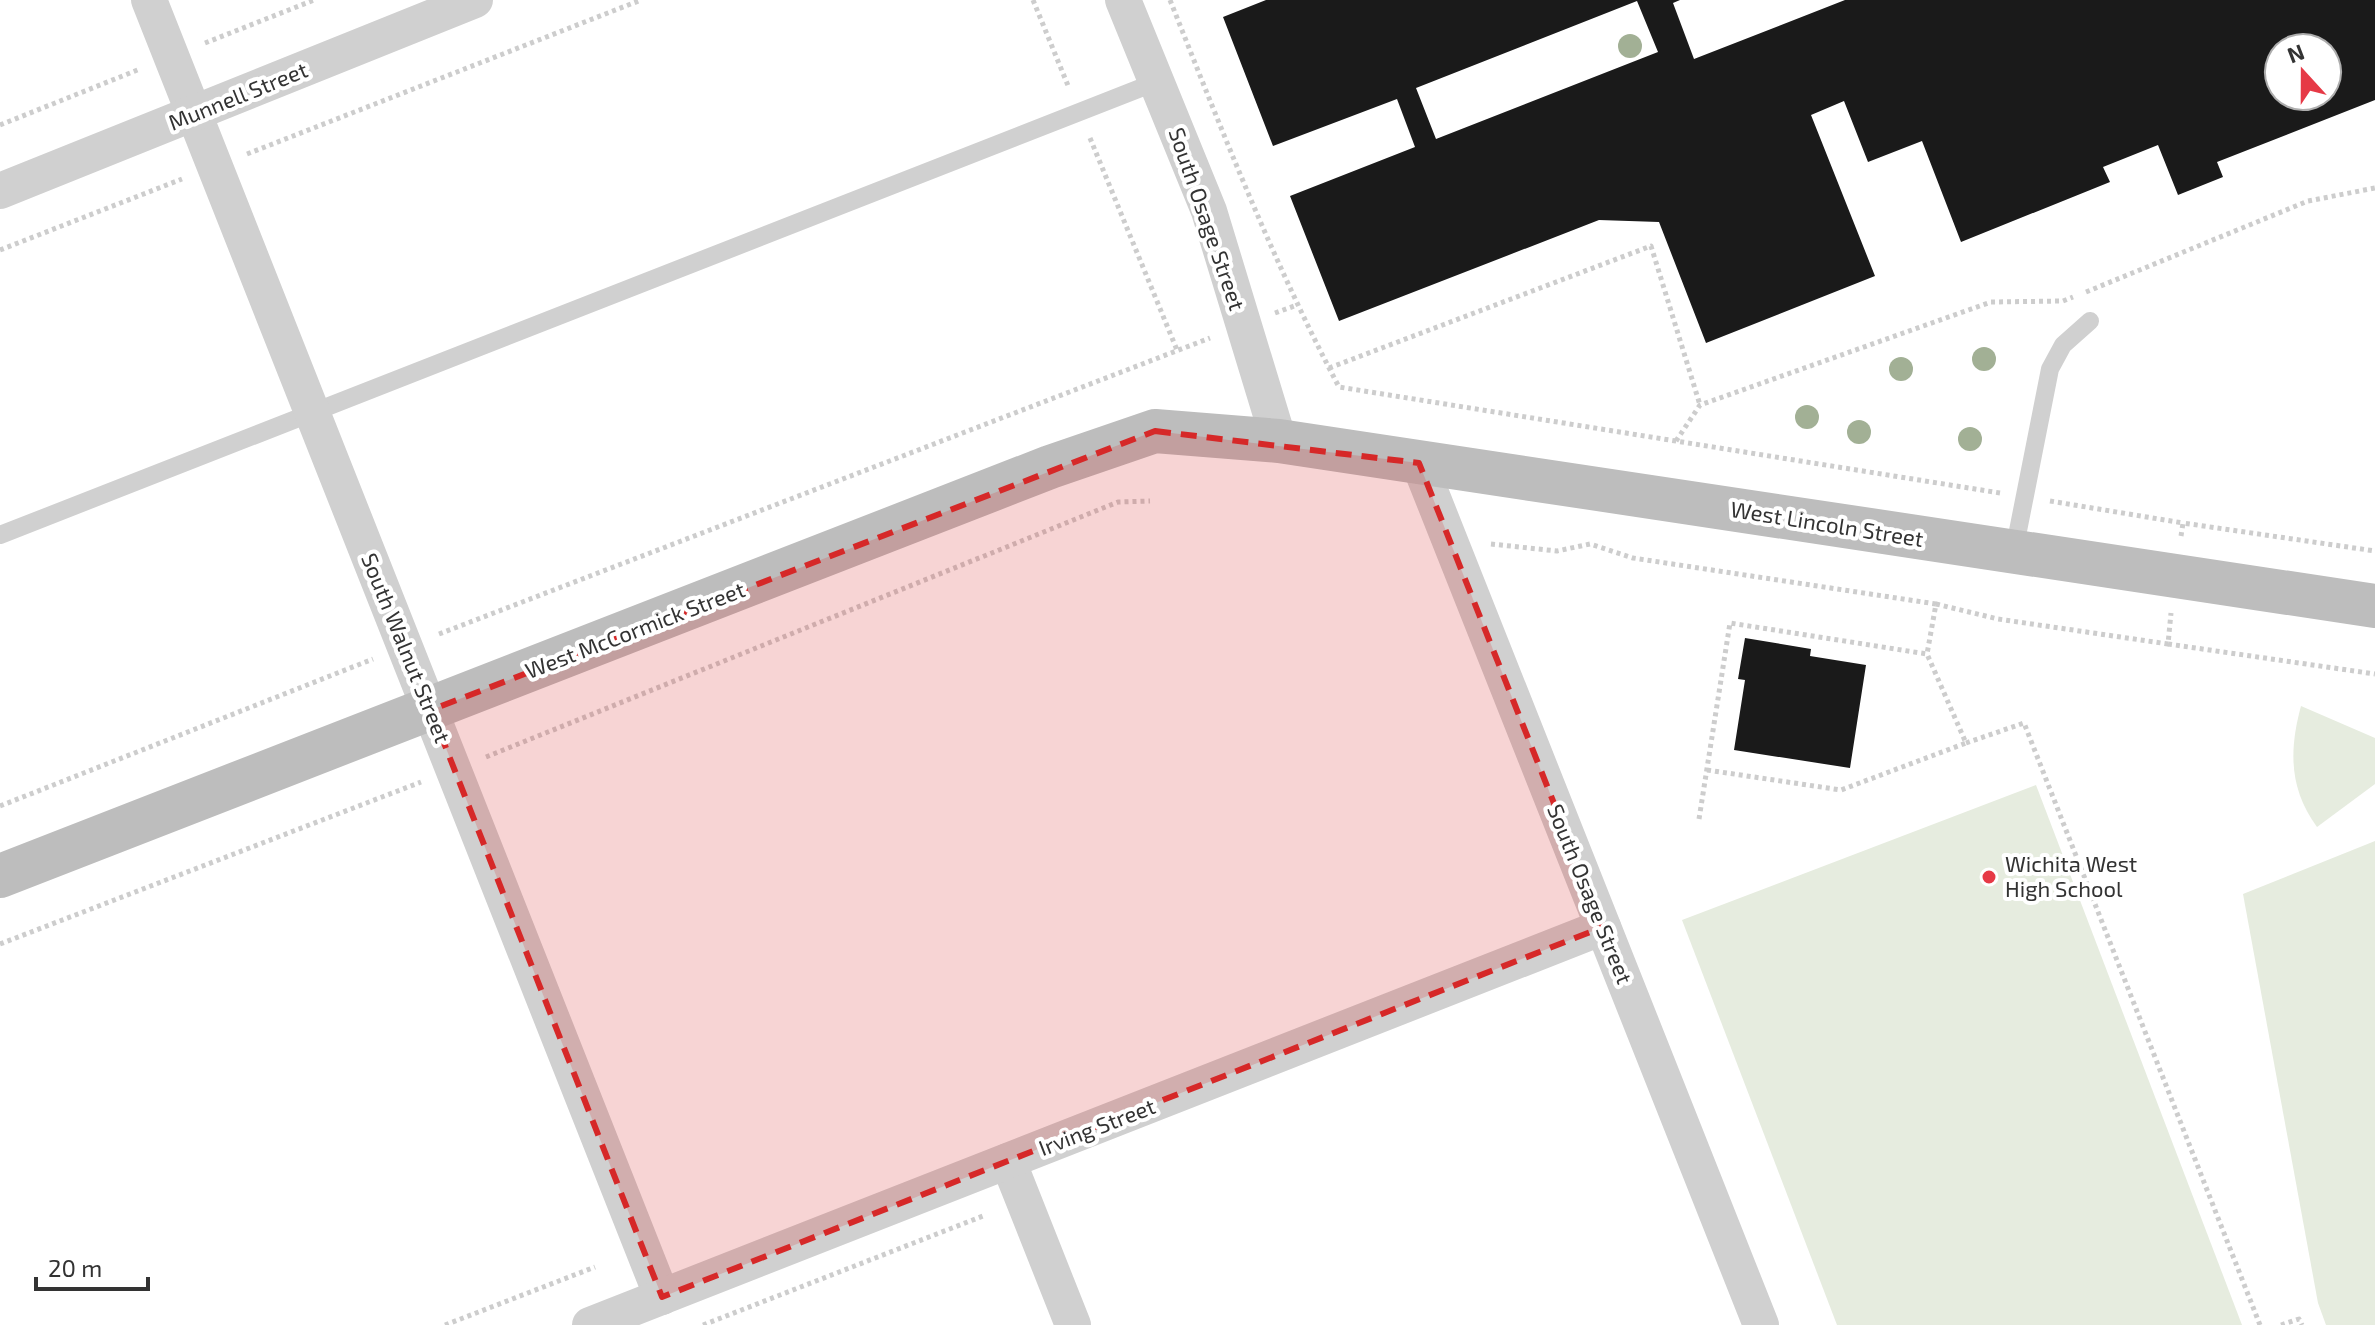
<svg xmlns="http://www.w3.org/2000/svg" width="2375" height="1325" font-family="'Exo 2',sans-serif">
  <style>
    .green { fill: #e6ecdf }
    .building { fill: #1a1a1a; fill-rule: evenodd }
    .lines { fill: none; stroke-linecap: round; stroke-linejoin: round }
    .path { stroke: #cdcdcd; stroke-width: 5; stroke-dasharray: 4 4; stroke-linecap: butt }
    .lane { stroke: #d0d0d0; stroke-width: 18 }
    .street { stroke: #d0d0d0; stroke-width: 36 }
    .secondary { stroke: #bdbdbd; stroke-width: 44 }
    .tree { fill: #a2b095 }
    .marked { fill: #d62828; fill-opacity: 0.2; stroke: #d62828; stroke-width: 6; stroke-dasharray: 16 10; stroke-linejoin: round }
    .poi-dot { fill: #e63946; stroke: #fff; stroke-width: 3 }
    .labels { text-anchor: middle; stroke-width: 8; stroke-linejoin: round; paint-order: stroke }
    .street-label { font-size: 22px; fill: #333; stroke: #fff }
    .poi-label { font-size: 22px; fill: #333; stroke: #fff; text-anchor: start }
  </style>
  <rect width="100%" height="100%" fill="#fff"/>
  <g class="green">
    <path d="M2301,706l74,32v46l-58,43c-28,-38 -28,-77 -16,-121z"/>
    <polygon points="2036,785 2242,1325 1837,1325 1682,920"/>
    <polygon points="2375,841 2375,1325 2326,1325 2318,1303 2243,894"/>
  </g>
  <g class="building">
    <path d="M1266,0h414l-7,3 21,56 151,-59h530v100l-158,62 6,15 -45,18 -20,-50 -55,22 7,15 -149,60 -39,-101 -54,21 -24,-61 -33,14 64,161 -169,67 -47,-121 -60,-2 -260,101 -49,-125 125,-49 -18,-48 -124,47 -50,-129zM1637,1l21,51 -222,87 -20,-51zM2279,48h48v48h-48z"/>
    <polygon points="1745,638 1811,649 1810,656 1866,665 1850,768 1734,750 1745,680 1738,679"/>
  </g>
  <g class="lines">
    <g class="path">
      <polyline points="1033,0 1069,88"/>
      <path d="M1170,0c52,131 103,262 169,387l661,106"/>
      <polyline points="205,43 314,0"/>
      <polyline points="0,125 140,69"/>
      <polyline points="1090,138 1177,350"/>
      <polyline points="247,154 641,0"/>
      <polyline points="0,250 182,179"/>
      <polyline points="2086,292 2308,201 2375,188"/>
      <polyline points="1275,313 1297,305"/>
      <polyline points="1329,368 1651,246 1700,405"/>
      <polyline points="1676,441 1700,405 1991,302 2063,301 2073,297"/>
      <polyline points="2050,501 2183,523"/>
      <polyline points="2181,536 2183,523 2375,551"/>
      <polyline points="1491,544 1557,551 1590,544 1633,558 1936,604 1927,654"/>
      <polyline points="1936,604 1998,619 2168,644 2171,613"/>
      <polyline points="439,634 1210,338"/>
      <polyline points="2168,644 2375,674"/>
      <polyline points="1966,743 2024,723 2260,1325"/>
      <polyline points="486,757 1118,502 1150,501"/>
      <polyline points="0,806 373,659"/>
      <polyline points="1699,819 1730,623 1927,654 1966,743 1841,790 1707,770"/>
      <polyline points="0,944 421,782"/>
      <polyline points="445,1325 595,1267"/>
      <polyline points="703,1325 983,1216"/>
      <polyline points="2281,1325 2299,1319 2302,1325"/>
    </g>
    <g class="lane">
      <polyline points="0,535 1156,82"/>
      <polyline points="2014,551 2050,369 2063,345 2090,321"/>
    </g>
    <g class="street">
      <polyline points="149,0 662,1297"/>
      <polyline points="1123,0 1209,211 1279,441"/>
      <polyline points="0,191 475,0"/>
      <polyline points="1419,463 1761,1325"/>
      <polyline points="1008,1161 1073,1325"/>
      <polyline points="590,1325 1603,927"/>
    </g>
    <polyline class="secondary" points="0,876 1050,467 1155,431 1279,441 2375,606"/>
  </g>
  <g class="tree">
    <circle cx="1630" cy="46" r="12"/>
    <circle cx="1984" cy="359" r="12"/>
    <circle cx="1901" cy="369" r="12"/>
    <circle cx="1807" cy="417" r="12"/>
    <circle cx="1859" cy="432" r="12"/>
    <circle cx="1970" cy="439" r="12"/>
  </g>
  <path class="marked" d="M1155,431l264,32 184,464 -941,370 -231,-587z"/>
  <circle class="poi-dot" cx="1989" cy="877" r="8"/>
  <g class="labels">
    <g class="street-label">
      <text transform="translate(238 96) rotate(-22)" y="8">Munnell Street</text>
      <text transform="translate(1207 219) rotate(71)" y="8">South Osage Street</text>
      <text transform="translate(1827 524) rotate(9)" y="8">West Lincoln Street</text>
      <text transform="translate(635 630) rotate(-21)" y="8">West McCormick Street</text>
      <text transform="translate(406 648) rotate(68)" y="8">South Walnut Street</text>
      <text transform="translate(1590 894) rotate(68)" y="8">South Osage Street</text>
      <text transform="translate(1097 1127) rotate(-21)" y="8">Irving Street</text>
    </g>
    <g class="poi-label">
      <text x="2005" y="872">Wichita West<tspan x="2005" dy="25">High School</tspan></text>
    </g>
  </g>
  <g transform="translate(2303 72) rotate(339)"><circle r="38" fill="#ffffff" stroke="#adadad" stroke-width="2"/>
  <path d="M0-6L14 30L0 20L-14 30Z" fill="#e63946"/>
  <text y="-12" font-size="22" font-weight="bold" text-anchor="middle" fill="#333333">N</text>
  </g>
  <path d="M36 1277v12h112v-12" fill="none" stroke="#333333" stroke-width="4"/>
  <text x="48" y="1277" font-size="24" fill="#333333" stroke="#ffffff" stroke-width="6" paint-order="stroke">20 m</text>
</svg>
